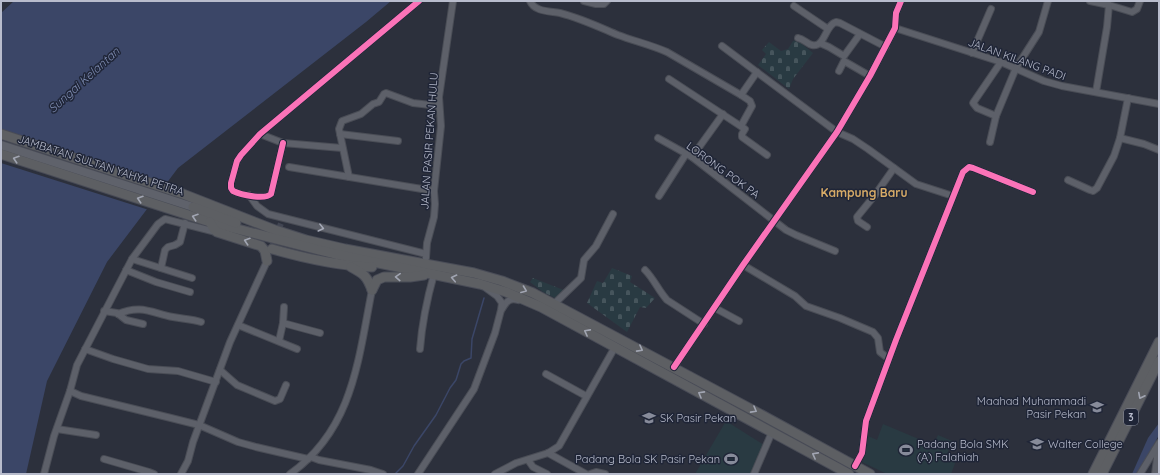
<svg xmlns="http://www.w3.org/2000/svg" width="1160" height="475" font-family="Quicksand,sans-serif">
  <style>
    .cemetery { fill: url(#cemetery-stones) }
    .green { fill: #293a42 }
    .water { fill: #3b4667 }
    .pier { fill: #2c303c }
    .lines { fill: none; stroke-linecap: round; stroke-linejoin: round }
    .stream { stroke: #3b4667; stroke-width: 1.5 }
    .minor-tunnel { stroke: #414552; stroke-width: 6; stroke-dasharray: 6 3; stroke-linecap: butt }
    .minor-casing { stroke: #4a4d56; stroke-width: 8 }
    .major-casing { stroke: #4a4d58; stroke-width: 10 }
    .highway-casing { stroke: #494c57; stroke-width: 11 }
    .minor { stroke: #5d6069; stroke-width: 6 }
    .major { stroke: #5f626b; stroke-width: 8 }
    .highway { stroke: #5d5f63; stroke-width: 9 }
    .cycleway-casing { stroke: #1f2537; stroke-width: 8 }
    .cycleway { stroke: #fb73b8; stroke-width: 6 }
    .oneway { stroke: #a1a5b2 }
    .oneway2 { stroke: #a6aab8 }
    .labels { text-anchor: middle; stroke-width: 3; stroke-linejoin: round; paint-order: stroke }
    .shield { fill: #1f2537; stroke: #8a8f9f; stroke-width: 1 }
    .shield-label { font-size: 10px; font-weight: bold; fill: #b8bccc }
    .street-label { font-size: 11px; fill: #b8bccc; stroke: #1f2537 }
    .poi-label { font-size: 11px; fill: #b8bccc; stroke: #1f2537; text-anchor: start }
    .water-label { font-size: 12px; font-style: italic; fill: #7f8db3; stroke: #1f2537 }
    .neighbourhood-label { font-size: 12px; font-weight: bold; fill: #d7ab67; stroke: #1f2537 }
  </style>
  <defs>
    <pattern id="cemetery-stones" width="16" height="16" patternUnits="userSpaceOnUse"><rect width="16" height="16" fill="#293a42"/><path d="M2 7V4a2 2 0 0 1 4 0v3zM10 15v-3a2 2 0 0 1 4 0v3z" fill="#46555c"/></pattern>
  </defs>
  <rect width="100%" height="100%" fill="#2c303c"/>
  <g class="cemetery">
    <polygon points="797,40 813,53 793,79 789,89 758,65 766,54 762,50 769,42 781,51 788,49 793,41"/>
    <polygon points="612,268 632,276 630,282 655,298 646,308 640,307 627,332 587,303 597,281 603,283"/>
    <polygon points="533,278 566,291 559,300 543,292 530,282"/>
  </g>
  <g class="green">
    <polygon points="726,421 764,445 752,474 695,474"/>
    <polygon points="883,424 933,445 938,435 952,441 947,455 957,458 951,474 887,474 862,462 866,435 877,440"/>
  </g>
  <g class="water">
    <polygon points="14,1 391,1 366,22 178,168 107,262 47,381 26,474 1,474 1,13"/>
    <polygon points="1159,423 1159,435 1138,474 1132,474 1148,438"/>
  </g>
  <polygon class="pier" points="1,132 167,187 149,210 1,163"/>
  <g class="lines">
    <polyline class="stream" points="395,474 403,466 414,446 436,415 450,388 456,380 461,364 464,361 471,358 472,339 484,298"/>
    <polyline class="minor-tunnel" points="272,246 282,221"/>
    <g class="minor-casing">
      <g id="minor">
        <path d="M530,1c5,11 19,10 30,12 20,5 39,14 58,22 16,6 33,10 49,17l74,43 9,6 2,5 -11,20"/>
        <polyline points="584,1 596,4 604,4 607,1"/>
        <polyline points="1090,1 1109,5 1132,12 1137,9 1140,1"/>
        <polyline points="794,6 828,29"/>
        <polyline points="895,28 1001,62 1044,81 1062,86 1159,104"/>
        <path d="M798,38c6,1 9,6 14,7 13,3 13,-20 24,-23l4,1 46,24"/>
        <polyline points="820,43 829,47 844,56 860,34"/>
        <polyline points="722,46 837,132 853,139 868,149 916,184 953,196"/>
        <polyline points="972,53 991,9"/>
        <polyline points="839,71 844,61 870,76"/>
        <polyline points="669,79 745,129 742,134 742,137 767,155"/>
        <polyline points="1096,92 1107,27 1109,5"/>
        <polyline points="741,95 757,72"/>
        <polyline points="996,116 977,108 973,103 1001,62"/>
        <polyline points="260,134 283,143 342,148"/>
        <polyline points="340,134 398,141"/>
        <polyline points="658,138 692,157 786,230 796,235 835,251"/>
        <polyline points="1120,138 1144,144 1159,150"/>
        <polyline points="990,142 996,116 1016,68 1039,32 1048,1"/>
        <path d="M283,143l-12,51c-6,6 -30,1 -38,-3l-2,-3v-5l6,-22 4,-6 19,-21 159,-133"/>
        <polyline points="692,157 723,114"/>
        <polyline points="289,167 434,191"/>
        <polyline points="349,177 339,129 342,121 361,114 373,104 379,102 384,94 386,93 413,103 439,106"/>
        <polyline points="1068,180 1090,190 1093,191 1097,188 1114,156 1120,138 1128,98"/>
        <polyline points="249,195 257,206 268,214 426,254"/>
        <polyline points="659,196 686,154"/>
        <polyline points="867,227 858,221 857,217 875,195 894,168"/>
        <polyline points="426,258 427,243 434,217 435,204 434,191 441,126 439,97 453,1"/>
        <polyline points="132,259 192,278"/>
        <polyline points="743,265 795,296 806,306 840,318 873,332 878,338 880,352 889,359"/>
        <polyline points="161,268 165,250 168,247 175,245 180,242 185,223"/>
        <polyline points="126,270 156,282 190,292"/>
        <path d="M645,270c9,9 13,20 22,30l37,24"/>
        <polyline points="554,304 581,278 584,260 596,246 613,214"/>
        <polyline points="715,308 739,321"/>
        <path d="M502,309c4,-7 8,-12 16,-9"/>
        <polyline points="104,311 117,313 126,320 143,324"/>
        <path d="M118,314c23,-10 34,-1 55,3 10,2 19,2 28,5"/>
        <polyline points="283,323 320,333"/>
        <polyline points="238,325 297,349"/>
        <polyline points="279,341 283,323 284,307"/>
        <polyline points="85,349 113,359 148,369 178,371 216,382"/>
        <path d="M420,349c2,-26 7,-50 14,-75"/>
        <polyline points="674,367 743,265 837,132 870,76 895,28 896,13 901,1"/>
        <polyline points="220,370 237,385 275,401 280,399 286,385"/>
        <polyline points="546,374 586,396"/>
        <polyline points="70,391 81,396 171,418 199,425 238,442 256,447 308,459"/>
        <polyline points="57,429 96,435"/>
        <polyline points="1155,450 1157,458 1155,474"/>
        <polyline points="548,453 586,474"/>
        <polyline points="311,457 319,460 371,470 383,474"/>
        <polyline points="104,459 149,472 154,474"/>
        <polyline points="528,460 533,467 547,474"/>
        <polyline points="855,466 862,453 866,421 896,340 963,172 969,167 973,168 1033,192"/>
        <polyline points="44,474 54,436 70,391 77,365 132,259 158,224 165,219 216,232"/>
        <polyline points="181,474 188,461 193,442 230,342 268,259"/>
        <path d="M290,474c63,-45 68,-113 82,-184"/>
        <polyline points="418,474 474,389 495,333 501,310 502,303 497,296 486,288"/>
        <polyline points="495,474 516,463 548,453 559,446 615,347"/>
        <polyline points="590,474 596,472 605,474"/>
        <polyline points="754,474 772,432"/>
        <polyline points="1140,474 1159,443"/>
      </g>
    </g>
    <g class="major-casing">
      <polyline id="major" points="1,145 193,207"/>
    </g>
    <g class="highway-casing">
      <g id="highway">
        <polyline points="1,134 183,194 275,230 306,240 345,249 474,273 502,281 533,293 749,408 870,474"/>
        <polyline points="1,154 210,222 335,254 480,284 506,292 541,307 849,474"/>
        <polyline points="193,207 236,223"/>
        <polyline points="210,222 214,229 217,232 261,246 265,251 267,261"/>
        <path d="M272,249c32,9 66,17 100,18"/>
        <path d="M351,267c13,7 16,9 21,23"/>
        <polyline points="372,290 377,280 384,277 410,277 424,275"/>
        <polyline points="1093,474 1159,342"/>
        <polyline points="1102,474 1159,361"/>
      </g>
    </g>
    <use href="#minor" class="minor"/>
    <use href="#major" class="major"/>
    <use href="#highway" class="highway"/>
    <g class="cycleway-casing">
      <g id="cycleway">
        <path d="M283,143l-12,51c-6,6 -30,1 -38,-3l-2,-3v-5l6,-22 4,-6 19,-21 159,-133"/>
        <polyline points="674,367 743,265 837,132 870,76 895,28 896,13 901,1"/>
        <polyline points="855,466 862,453 866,421 896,340 963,172 969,167 973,168 1033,192"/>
      </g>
    </g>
    <use href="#cycleway" class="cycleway"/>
  </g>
  <defs><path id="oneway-chevron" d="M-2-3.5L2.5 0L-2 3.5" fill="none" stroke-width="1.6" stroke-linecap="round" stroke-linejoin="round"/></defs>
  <g class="oneway">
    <use href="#oneway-chevron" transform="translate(16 159) rotate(-162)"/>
    <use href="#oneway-chevron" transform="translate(140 199) rotate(-162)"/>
    <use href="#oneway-chevron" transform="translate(195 217) rotate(-162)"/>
    <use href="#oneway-chevron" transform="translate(247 241) rotate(-162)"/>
    <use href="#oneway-chevron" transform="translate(398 277) rotate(-177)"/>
    <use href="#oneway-chevron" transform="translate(454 278) rotate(-168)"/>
    <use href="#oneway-chevron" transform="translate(524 290) rotate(21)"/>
    <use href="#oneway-chevron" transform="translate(587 332) rotate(-152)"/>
    <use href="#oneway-chevron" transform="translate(640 349) rotate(28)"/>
    <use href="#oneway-chevron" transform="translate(701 394) rotate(-151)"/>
    <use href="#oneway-chevron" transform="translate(1141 396) rotate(117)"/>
    <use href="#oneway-chevron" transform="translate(754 410) rotate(29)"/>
    <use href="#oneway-chevron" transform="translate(815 455) rotate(-152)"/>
  </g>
  <use class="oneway2" href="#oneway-chevron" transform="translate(321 228) rotate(14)"/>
  <defs>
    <g id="school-bare" transform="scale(1.08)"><path d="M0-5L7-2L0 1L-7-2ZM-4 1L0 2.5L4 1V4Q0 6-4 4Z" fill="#878b9a" stroke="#1f2537" stroke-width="2.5" paint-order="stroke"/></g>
    <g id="university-bare" transform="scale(1.08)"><path d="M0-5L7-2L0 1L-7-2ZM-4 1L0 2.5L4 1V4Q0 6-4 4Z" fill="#878b9a" stroke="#1f2537" stroke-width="2.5" paint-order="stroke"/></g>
    <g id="stadium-bare" transform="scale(1.08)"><path d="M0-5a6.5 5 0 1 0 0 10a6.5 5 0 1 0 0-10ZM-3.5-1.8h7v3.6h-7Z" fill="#878b9a" stroke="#1f2537" stroke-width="2.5" paint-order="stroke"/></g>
  </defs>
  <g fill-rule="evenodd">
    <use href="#school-bare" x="1097" y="407"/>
    <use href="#school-bare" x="649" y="418"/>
    <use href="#university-bare" x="1037" y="444"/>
    <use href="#stadium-bare" x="906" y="450"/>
    <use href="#stadium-bare" x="731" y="459"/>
  </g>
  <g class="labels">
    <rect class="shield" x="1124" y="409" width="14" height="16" rx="3"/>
    <g class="shield-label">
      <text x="1131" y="421">3</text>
    </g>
    <g class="street-label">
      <text transform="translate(1017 59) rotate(20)" y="4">JALAN KILANG PADI</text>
      <text transform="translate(429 141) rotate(-86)" y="4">JALAN PASIR PEKAN HULU</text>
      <text transform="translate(101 165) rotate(18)" y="4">JAMBATAN SULTAN YAHYA PETRA</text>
      <text transform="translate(723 170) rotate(36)" y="4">LORONG POK PA</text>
    </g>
    <g class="poi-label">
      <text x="1086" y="405" text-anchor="end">Maahad Muhammadi<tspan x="1086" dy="13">Pasir Pekan</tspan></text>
      <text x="660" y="422">SK Pasir Pekan</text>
      <text x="917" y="448">Padang Bola SMK<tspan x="917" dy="13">(A) Falahiah</tspan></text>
      <text x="1048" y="448">Walter College</text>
      <text x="720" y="463" text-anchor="end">Padang Bola SK Pasir Pekan</text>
    </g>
    <g class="water-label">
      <text transform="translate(84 80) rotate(-42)" y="4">Sungai Kelantan</text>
    </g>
    <g class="neighbourhood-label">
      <text x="864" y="197">Kampung Baru</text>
    </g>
  </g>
  <rect width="1160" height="475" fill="none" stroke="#b8bccc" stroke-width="4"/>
</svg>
